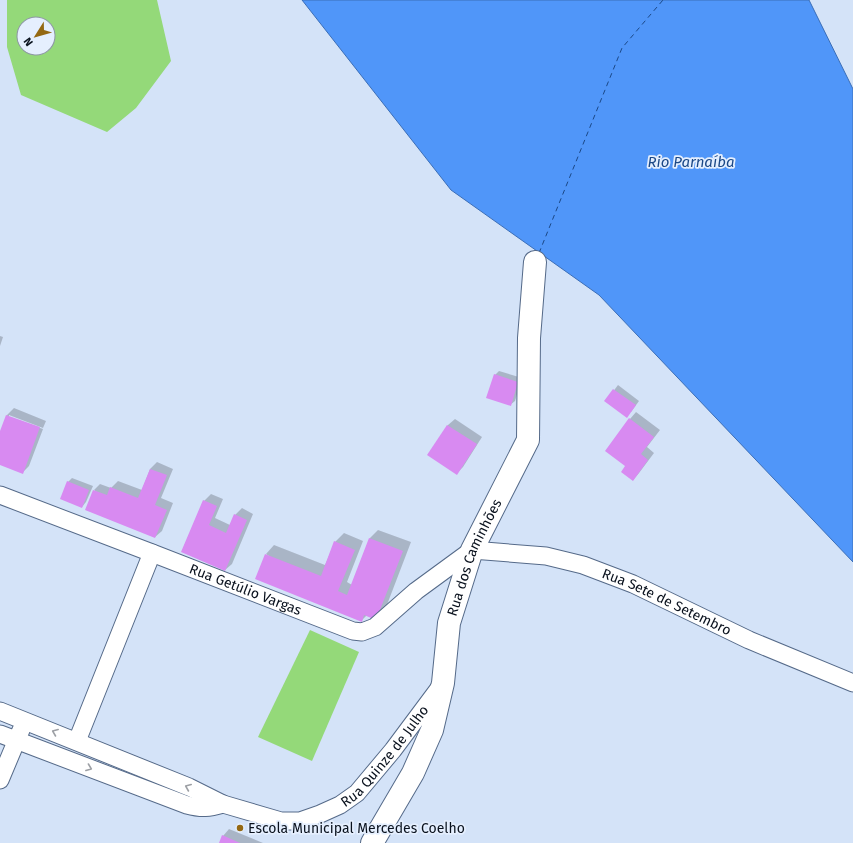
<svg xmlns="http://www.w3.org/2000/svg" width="853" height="843" font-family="'Fira Sans',sans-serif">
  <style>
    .green { fill: #94d979; fill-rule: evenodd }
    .water { fill: #5096f9; stroke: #3b6eb7 }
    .shadow { fill: #0003 }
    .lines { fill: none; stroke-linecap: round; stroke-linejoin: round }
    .ferry { stroke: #1b4887; stroke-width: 1; stroke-dasharray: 5 4; stroke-linecap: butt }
    .building { fill: #d88af1 }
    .minor-casing { stroke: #556a89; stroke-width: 19 }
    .tertiary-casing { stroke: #556a89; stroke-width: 24 }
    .minor { stroke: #fff; stroke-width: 17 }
    .tertiary { stroke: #fff; stroke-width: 22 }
    .oneway { stroke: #9da0a5 }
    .poi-dot { fill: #946813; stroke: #e5effe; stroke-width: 1.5 }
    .labels { text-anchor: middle; stroke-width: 3.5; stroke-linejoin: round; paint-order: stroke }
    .street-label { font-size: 14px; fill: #09111d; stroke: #e5effe }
    .poi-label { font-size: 14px; fill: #09111d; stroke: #e5effe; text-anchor: start }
    .water-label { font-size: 15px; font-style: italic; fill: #1b4887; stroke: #e5effe }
  </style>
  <rect width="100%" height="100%" fill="#d4e3f8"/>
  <g class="green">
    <path d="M7,0h150l14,61 -35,47 -29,24 -86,-37 -14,-48zM24,24h24v24h-24z"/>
    <polygon points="310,630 359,652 312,761 258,737"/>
  </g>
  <polygon class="water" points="302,0 809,0 853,89 853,562 599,295 451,190"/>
  <g class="shadow">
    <polygon points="0,336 3,337 0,346"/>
    <polygon points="499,371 522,378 515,401 510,405 495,375"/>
    <polygon points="618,385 639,401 631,412 606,401"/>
    <polygon points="14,408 46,421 43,428 9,415 9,417 43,429 29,466 23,472 0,464 0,434 7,415"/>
    <polygon points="636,412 660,430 647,447 654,453 639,473 633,480 626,466 630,419"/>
    <polygon points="455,419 482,437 463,467 457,473 429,454 448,425"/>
    <polygon points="157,462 173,469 161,498 173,503 162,531 155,537 94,490 100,484 111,488 118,481 142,490 150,469"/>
    <polygon points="72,478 93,486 86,502 82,507 68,482"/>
    <polygon points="211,494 223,499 215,518 230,525 235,515 242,508 253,514 232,564 225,570 182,551 204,501"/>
    <polygon points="378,530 411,542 385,610 376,619 367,615 362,620 266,554 274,545 325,565 335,542 344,533 363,541 347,582 352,585 370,538"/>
    <polygon points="229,829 263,843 220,843 223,836"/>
  </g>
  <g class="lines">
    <polyline class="ferry" points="539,253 622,48 663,0"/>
  </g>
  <g class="building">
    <polygon points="494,374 518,382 511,406 486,398"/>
    <polygon points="613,389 636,405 627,418 604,401"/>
    <polygon points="6,415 40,427 23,474 0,465 0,431"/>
    <polygon points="629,418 654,437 641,454 648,460 633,481 621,472 625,466 605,451"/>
    <polygon points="447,425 477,444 457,475 427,455"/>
    <polygon points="150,469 167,475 155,505 167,510 155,538 85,510 93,490 107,495 110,487 138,498"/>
    <polygon points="67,481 89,490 82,508 60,499"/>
    <polygon points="203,500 217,506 209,525 226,533 234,514 247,520 225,571 181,552"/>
    <polygon points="369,538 403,551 376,620 364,615 362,622 255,579 265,554 321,576 334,541 355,550 338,591 347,595"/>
    <polygon points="222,835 240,843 219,843"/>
  </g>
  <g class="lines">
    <g class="minor-casing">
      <g id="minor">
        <path id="s1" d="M0,495l152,58 201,78 9,1 13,-5 41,-36 56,-41 74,6 37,9 50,19 116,56 104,43"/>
        <path id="s2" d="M0,711l189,76 34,17 58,17h19l20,-7 20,-9 17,-12 36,-43 47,-63"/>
        <path d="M0,734l187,71c15,4 22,3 36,-1"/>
        <polyline points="77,741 152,553"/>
        <polyline points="0,780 21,730"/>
      </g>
    </g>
    <g class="tertiary-casing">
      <g id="tertiary">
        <path id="s3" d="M372,843l41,-70 19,-43 11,-47 6,-60 23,-73 56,-110 1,-102 6,-76"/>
      </g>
    </g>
    <use href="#minor" class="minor"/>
    <use href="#tertiary" class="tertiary"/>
  </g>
  <defs><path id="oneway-chevron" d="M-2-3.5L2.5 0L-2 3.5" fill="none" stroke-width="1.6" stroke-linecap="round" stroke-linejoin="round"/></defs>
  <g class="oneway">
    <use href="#oneway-chevron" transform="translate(55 732) rotate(-158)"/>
    <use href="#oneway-chevron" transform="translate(89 768) rotate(21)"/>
    <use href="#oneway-chevron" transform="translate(188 787) rotate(-157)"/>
  </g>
  <circle class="poi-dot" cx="240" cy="828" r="4"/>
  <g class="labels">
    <g class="street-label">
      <text dy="5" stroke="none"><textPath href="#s3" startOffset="307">Rua dos Caminhões</textPath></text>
      <text dy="5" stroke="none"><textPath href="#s1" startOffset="263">Rua Getúlio Vargas</textPath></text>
      <text dy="5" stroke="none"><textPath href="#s1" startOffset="729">Rua Sete de Setembro</textPath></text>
      <text dy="5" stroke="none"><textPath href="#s2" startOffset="431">Rua Quinze de Julho</textPath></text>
    </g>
    <g class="poi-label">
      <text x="248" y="833">Escola Municipal Mercedes Coelho</text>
    </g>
    <g class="water-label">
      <text x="691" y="167">Rio Parnaíba</text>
    </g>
  </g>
  <g transform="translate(36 36) rotate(233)"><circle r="19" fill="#e5effe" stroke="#8d96a4"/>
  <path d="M0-3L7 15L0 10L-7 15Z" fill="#946813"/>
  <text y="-6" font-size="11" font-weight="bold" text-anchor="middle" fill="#09111d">N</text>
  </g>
</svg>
